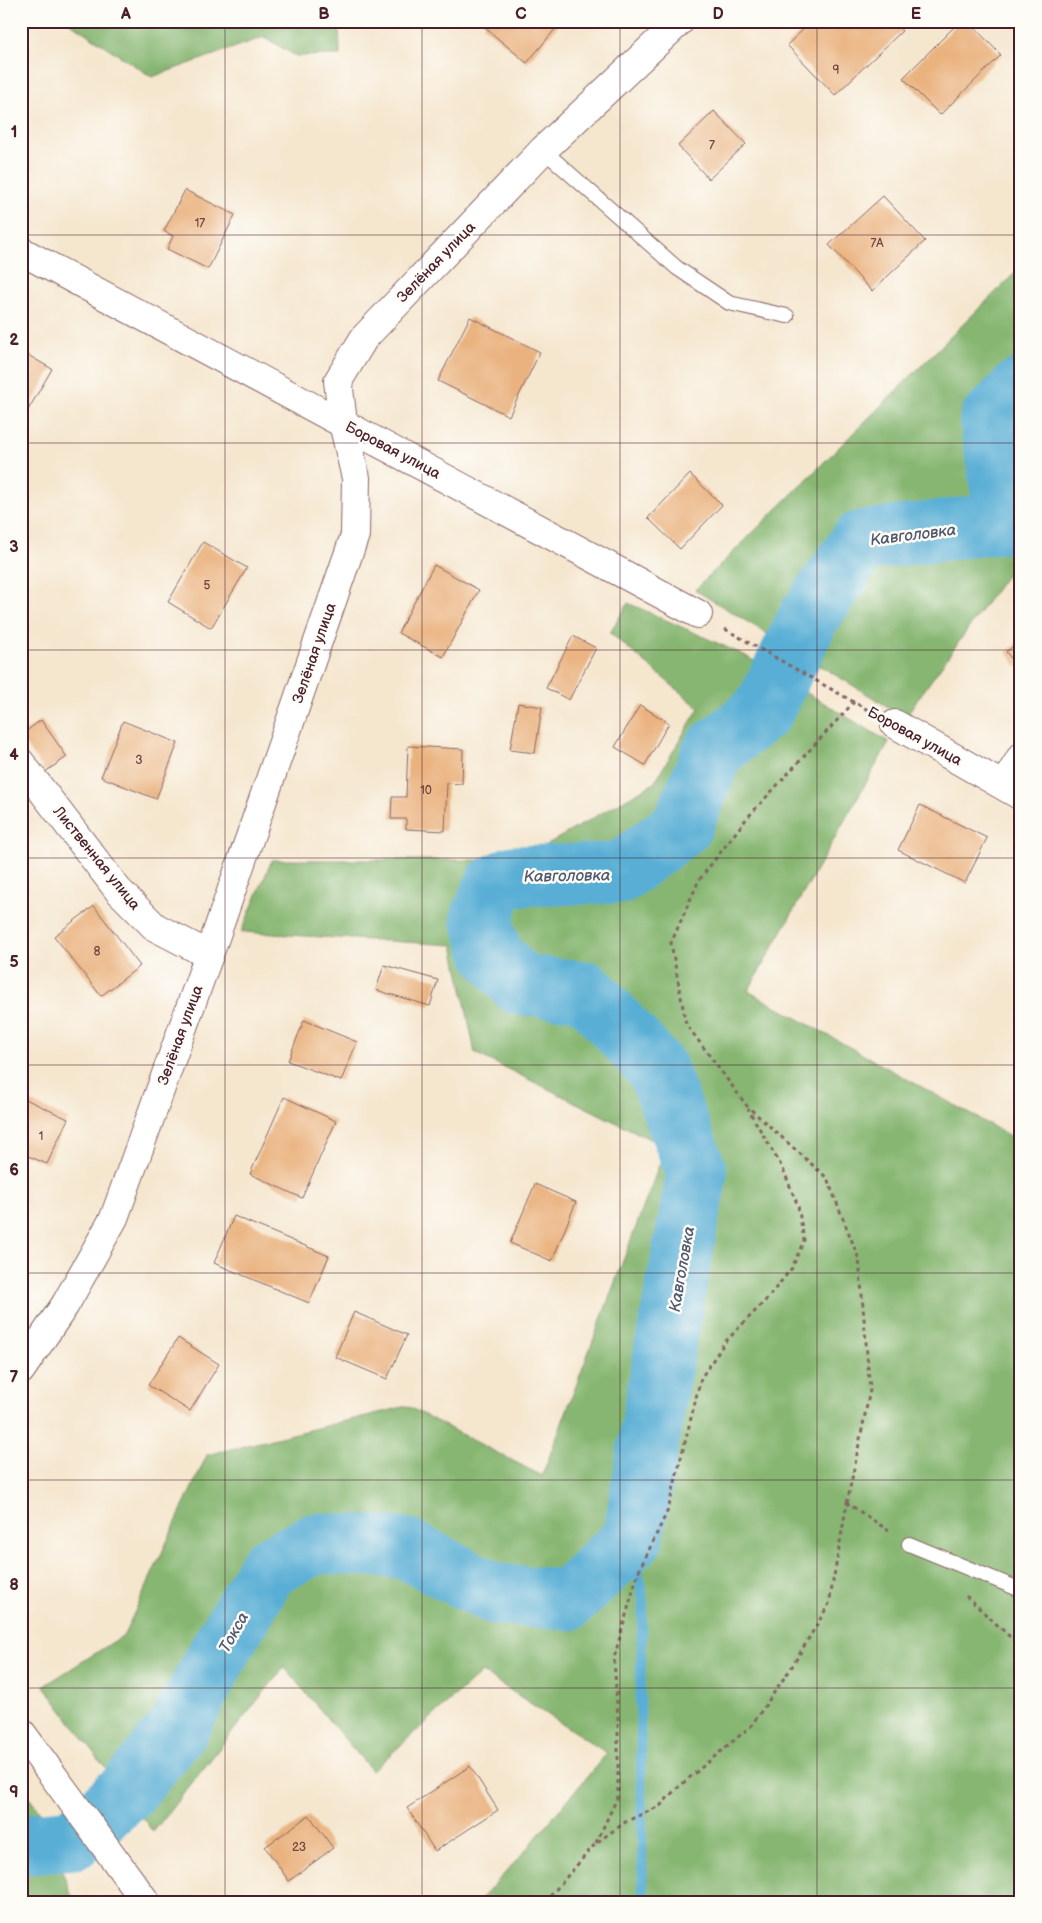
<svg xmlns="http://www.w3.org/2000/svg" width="1042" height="1923" font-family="'Balsamiq Sans',sans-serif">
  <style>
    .forest { fill: #86b671; stroke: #686a4e }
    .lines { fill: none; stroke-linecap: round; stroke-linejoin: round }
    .stream { stroke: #59aed5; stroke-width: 10 }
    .river { stroke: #59aed5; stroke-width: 61 }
    .building { fill: #eab27f }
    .service-casing { stroke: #866564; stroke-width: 16 }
    .minor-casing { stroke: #866564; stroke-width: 30 }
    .secondary-casing { stroke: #866564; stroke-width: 30 }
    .path { stroke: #866564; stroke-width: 3; stroke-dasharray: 4 4; stroke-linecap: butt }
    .service { stroke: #fff; stroke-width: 14 }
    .minor { stroke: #fff; stroke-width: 28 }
    .secondary { stroke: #fff; stroke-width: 28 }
    .grid { fill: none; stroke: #4a1f2b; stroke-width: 1; stroke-opacity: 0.55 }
    .labels { text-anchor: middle; stroke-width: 5; stroke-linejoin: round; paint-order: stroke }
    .number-label { font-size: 12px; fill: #724440 }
    .street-label { font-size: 15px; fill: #4a1f2b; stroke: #fdfcf7 }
    .water-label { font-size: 16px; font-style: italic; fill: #50586f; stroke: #fdfcf7 }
    .neatline { fill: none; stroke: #4a1f2b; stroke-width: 2 }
    .grid-label { font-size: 16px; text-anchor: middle; font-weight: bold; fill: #4a1f2b }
  </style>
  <rect width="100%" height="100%" fill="#fdfcf7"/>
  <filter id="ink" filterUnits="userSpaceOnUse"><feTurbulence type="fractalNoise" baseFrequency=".02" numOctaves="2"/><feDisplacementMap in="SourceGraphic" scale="10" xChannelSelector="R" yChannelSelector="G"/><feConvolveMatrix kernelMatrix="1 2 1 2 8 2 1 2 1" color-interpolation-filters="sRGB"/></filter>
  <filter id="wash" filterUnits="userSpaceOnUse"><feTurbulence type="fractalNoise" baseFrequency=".0096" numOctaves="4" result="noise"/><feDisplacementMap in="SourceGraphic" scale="20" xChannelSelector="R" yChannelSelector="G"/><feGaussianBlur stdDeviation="1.12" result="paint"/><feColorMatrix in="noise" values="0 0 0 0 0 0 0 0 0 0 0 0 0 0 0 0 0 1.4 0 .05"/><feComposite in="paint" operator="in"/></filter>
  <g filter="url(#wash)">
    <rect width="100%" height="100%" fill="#f5e6ce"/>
    <g class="forest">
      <polygon points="67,21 339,21 340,55 296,56 264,37 152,77"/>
      <polygon points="1021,267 1021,568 1005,577 905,717 695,590"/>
      <polygon points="628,603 744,655 889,742 748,991 1021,1142 1021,1902 478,1902 520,1857 607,1753 482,1672 372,1771 284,1667 153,1832 44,1686 124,1635 207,1455 407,1406 542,1476 666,1147 475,1053 453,945 241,932 272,860 520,860 654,783 699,708 610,633"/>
      <polygon points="21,1787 39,1811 74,1902 21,1902"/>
    </g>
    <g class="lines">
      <polyline class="stream" points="633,1538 643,1600 640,1699 643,1902"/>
      <polyline class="river" points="21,1844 74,1839 129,1789 180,1726 223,1645 269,1567 316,1543 404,1548 495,1594 568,1600 633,1538 657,1391 697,1173 657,1069 586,991 520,985 492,953 481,918 495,885 513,876 620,873 682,826 713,751 763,711 809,617 861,541 1006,522 990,420 1021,388"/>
    </g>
    <g id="blocks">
      <g class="building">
        <polygon points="487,21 562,21 527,63 483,26"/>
        <polygon points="812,21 893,21 902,31 835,95 787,45"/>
        <polygon points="960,21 968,21 1001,55 940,115 903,78"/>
        <polygon points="714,111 746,144 709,179 678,146"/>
        <polygon points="185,190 235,215 208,269 167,249 173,236 164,231"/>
        <polygon points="883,196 925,241 872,291 829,245"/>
        <polygon points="470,317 540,352 509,416 438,381"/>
        <polygon points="21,351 52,369 21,422"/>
        <polygon points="690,474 722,505 680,549 648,518"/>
        <polygon points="203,542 247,568 211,628 168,602"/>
        <polygon points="434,565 479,590 443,657 398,633"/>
        <polygon points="573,636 596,648 569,700 546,688"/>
        <polygon points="1021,640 1021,671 1006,652"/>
        <polygon points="518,703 542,707 535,753 510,750"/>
        <polygon points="640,705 669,723 645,765 615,747"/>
        <polygon points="41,720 67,757 45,772 21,739 21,735"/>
        <polygon points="123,721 178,743 156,799 101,777"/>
        <polygon points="408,746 463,749 462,784 447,783 445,831 406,829 406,819 391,819 392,797 406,797"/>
        <polygon points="920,805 987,838 965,883 898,850"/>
        <polygon points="94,906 140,966 101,996 54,936"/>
        <polygon points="384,965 438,980 430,1006 376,990"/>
        <polygon points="304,1020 357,1042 341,1081 288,1061"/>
        <polygon points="21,1097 68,1119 47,1164 21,1153"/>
        <polygon points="284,1097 336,1121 302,1198 250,1174"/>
        <polygon points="535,1184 576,1202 552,1261 510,1243"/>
        <polygon points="234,1216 329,1256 309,1303 214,1263"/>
        <polygon points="354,1312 407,1335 387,1379 335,1357"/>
        <polygon points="178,1338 219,1364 190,1411 148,1385"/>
        <polygon points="470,1766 498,1810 435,1851 407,1808"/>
        <polygon points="309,1815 333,1848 289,1881 265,1847"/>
      </g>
    </g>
  </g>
  <g filter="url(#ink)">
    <use href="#blocks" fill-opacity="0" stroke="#866564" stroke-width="1"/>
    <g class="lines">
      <g class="service-casing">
        <g id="service">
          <polyline points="543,150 677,268 729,303 787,316"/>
          <polyline points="909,1544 1021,1590"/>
        </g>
      </g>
      <g class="minor-casing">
        <g id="minor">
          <polyline points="21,251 698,614"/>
          <polyline points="895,724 1021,796"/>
          <polyline points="21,763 118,890 155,927 209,955"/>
          <polyline points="1004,785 1021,757"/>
          <polyline points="21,1370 65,1305 114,1218 209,955 355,535 356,478 343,423 338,381 364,338 543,150 680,21"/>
        </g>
      </g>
      <g class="secondary-casing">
        <polyline id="secondary" points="21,1732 146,1902"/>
      </g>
      <g class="path">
        <polyline points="725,629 868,710"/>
        <polyline points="847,1503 870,1390 859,1259 827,1178 747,1106 686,1024 671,943 699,880 747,818 854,702"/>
        <polyline points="966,1596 1021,1647"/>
        <polyline points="596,1843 618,1796 618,1719 614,1658 638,1573 668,1510 701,1378 725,1342 766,1300 792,1268 804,1240 798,1206 783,1169 748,1109"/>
        <polyline points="545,1902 596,1843 627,1821 660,1806 676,1789 751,1726 793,1665 829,1604 847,1503 889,1531"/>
      </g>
      <use href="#service" class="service"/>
      <use href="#minor" class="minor"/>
      <use href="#secondary" class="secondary"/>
    </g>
  </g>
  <path class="grid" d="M225,21v1881M422,21v1881M620,21v1881M817,21v1881M21,235h1000M21,443h1000M21,650h1000M21,858h1000M21,1065h1000M21,1273h1000M21,1480h1000M21,1688h1000"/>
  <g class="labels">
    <g class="number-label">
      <text x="836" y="74">9</text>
      <text x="712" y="149">7</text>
      <text x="200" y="227">17</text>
      <text x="877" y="247">7А</text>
      <text x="207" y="589">5</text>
      <text x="139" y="764">3</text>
      <text x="426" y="794">10</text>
      <text x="97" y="955">8</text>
      <text x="41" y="1140">1</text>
      <text x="299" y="1851">23</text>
    </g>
    <g class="street-label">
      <text transform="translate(436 262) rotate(-46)" y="5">Зелёная улица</text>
      <text transform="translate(393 450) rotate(28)" y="5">Боровая улица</text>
      <text transform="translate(314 653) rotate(-71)" y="5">Зелёная улица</text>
      <text transform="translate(915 736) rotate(29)" y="5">Боровая улица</text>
      <text transform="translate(97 858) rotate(51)" y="5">Лиственная улица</text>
      <text transform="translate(180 1035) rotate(-70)" y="5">Зелёная улица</text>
    </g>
    <g class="water-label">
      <text transform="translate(913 534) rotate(-7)" y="6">Кавголовка</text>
      <text transform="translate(567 875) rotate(-1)" y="6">Кавголовка</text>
      <text transform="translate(681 1269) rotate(-80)" y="6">Кавголовка</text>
      <text transform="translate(233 1632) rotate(-61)" y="6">Токса</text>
    </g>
  </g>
  <rect width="1042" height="1923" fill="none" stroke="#fdfcf7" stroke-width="55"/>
  <rect x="28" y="28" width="986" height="1868" class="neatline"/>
  <g class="grid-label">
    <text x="126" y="19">A</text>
    <text x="324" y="19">B</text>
    <text x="521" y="19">C</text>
    <text x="718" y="19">D</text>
    <text x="916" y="19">E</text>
    <text x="14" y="137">1</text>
    <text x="14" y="345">2</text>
    <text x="14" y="552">3</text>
    <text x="14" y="760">4</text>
    <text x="14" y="967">5</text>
    <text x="14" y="1175">6</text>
    <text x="14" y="1382">7</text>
    <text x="14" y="1590">8</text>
    <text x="14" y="1797">9</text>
  </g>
</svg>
